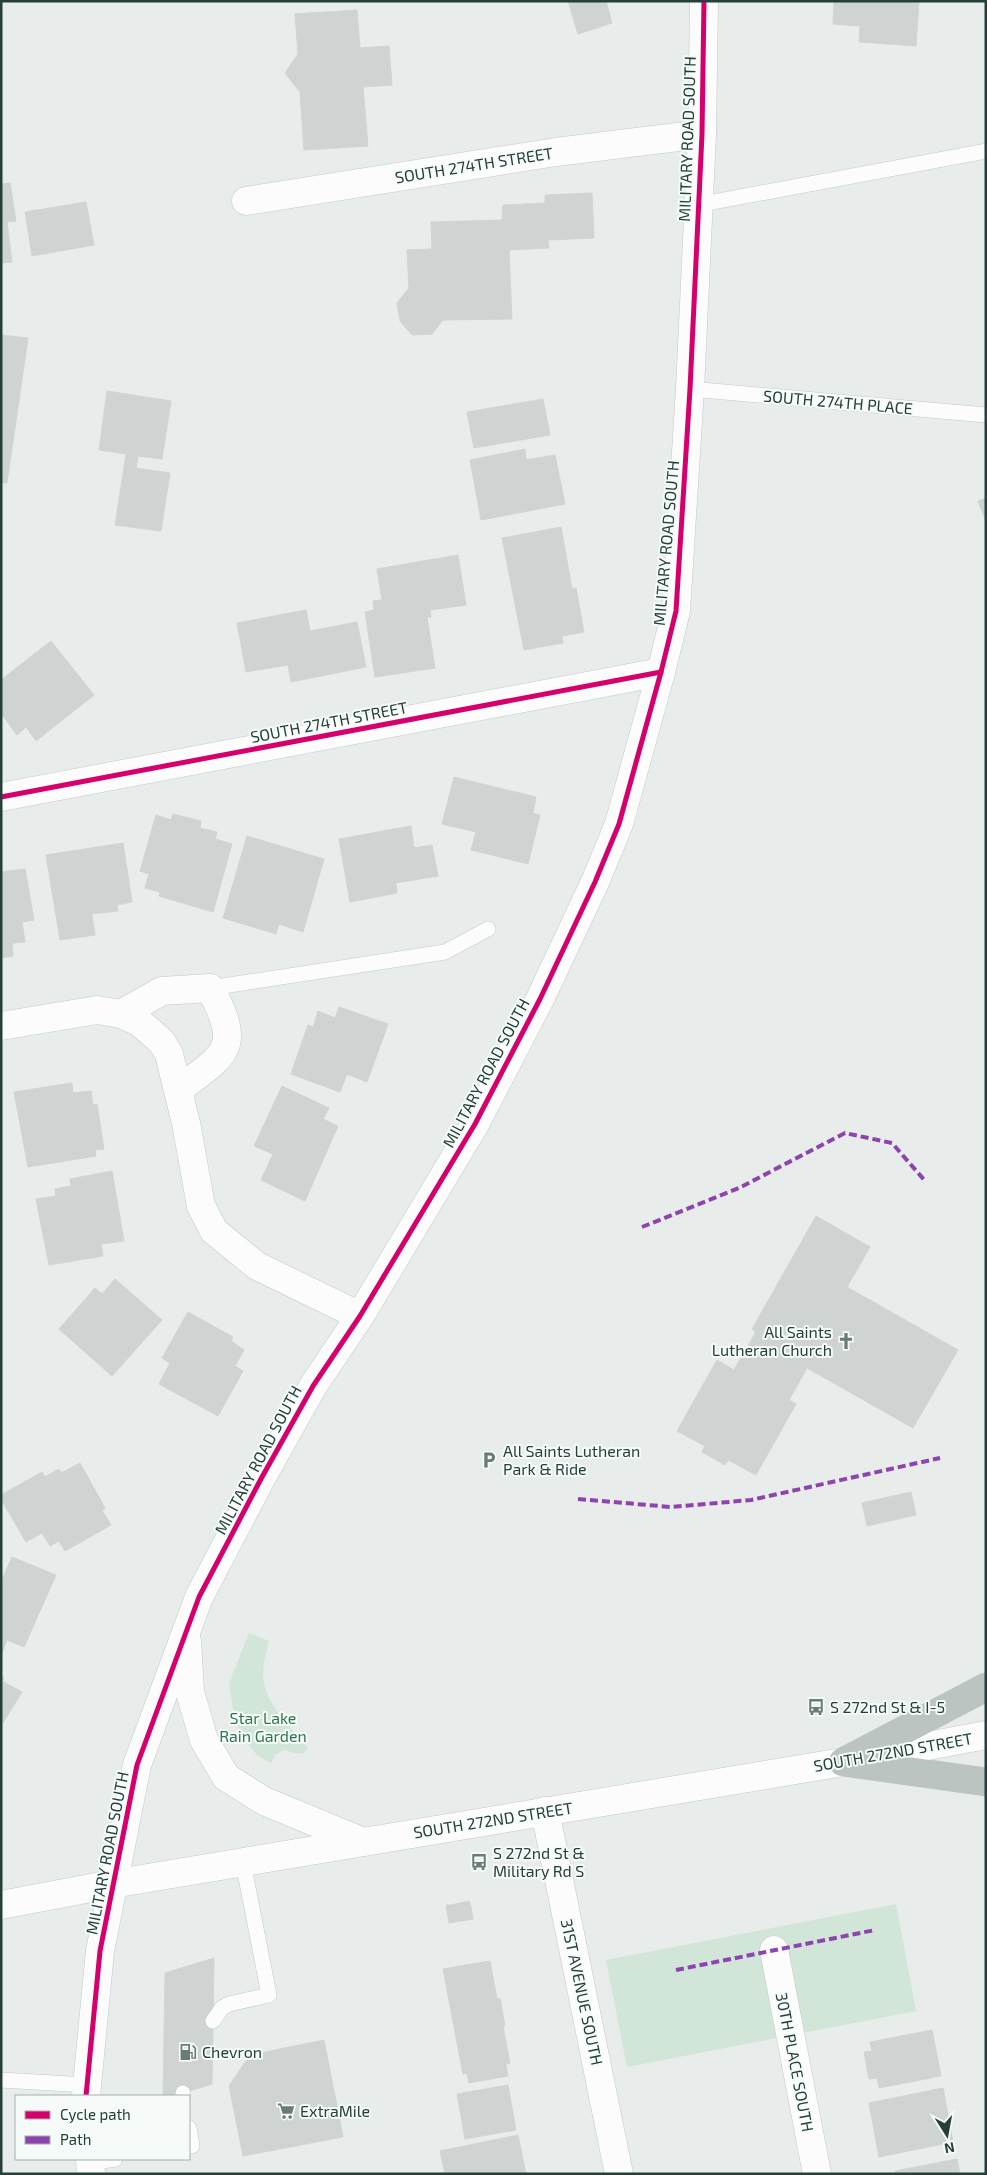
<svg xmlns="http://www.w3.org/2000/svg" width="987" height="2175" font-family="'Exo 2',sans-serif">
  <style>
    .green { fill: #d1e5d8 }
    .building { fill: #cfd3d2; stroke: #d0d5d3 }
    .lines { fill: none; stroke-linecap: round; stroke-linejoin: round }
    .lane-casing { stroke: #c5c9c7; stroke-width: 16 }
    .street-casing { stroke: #c5c9c7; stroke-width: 29 }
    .secondary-casing { stroke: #c3cac7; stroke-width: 29 }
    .highway-casing { stroke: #c3cac9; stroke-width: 29 }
    .lane { stroke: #fcfcfc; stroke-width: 15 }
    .street { stroke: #fcfcfc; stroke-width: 28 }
    .secondary { stroke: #fcfcfc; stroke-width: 28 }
    .highway { stroke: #bcc4c2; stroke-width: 28 }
    .quiet { stroke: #8e44ad; stroke-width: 4; stroke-dasharray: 8 4; stroke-linecap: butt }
    .cycleway-casing { stroke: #f6fbf9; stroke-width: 8 }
    .cycleway { stroke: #d6006c; stroke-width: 5 }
    .labels { text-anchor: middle; stroke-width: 4; stroke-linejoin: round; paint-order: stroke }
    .street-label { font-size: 16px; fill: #25403a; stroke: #f6fbf9 }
    .poi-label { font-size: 16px; fill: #25403a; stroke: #f6fbf9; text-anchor: start }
    .park-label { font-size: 16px; fill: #2f774f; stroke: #f6fbf9 }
  </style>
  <rect width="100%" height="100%" fill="#e8ecea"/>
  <g class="green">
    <path d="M249,1633l20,8c-3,13 -8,28 -5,42 5,25 29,47 44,65 -5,10 -15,4 -24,2l-9,5 -4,8 -14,-8 -16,-20 -8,-26 -4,-25z"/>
    <polygon points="896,1904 916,2011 627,2067 606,1960"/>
  </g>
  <g class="building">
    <polygon points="568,1 606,1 612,23 578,34"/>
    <polygon points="834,1 919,1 916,46 859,42 860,26 833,24"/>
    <polygon points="357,10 360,48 389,46 392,85 363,87 368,146 304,150 300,92 285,73 298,54 295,14"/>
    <polygon points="10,183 16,221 7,222 12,262 1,263 1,184"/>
    <polygon points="592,193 594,238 548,240 549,248 509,250 512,319 443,320 432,334 412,335 400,321 397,303 409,288 407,250 432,249 431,222 502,220 503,205 545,203 545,195"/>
    <polygon points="86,202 94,245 32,256 25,212"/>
    <polygon points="1,335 28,338 7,483 1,483"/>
    <polygon points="107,391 171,401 162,459 138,456 136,468 170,473 161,531 115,525 126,454 99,450"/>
    <polygon points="543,399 550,435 474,448 467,412"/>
    <polygon points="525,449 526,460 555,455 565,504 481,520 470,460"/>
    <polygon points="986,498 986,521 978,501"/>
    <polygon points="561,527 572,589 576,588 584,632 562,636 563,643 524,650 502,538"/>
    <polygon points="458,555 466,605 430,610 431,617 427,617 435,668 375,677 365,612 374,610 373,601 382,600 377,569"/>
    <polygon points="306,610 310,631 357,622 366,667 291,682 288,665 246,672 237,623"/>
    <polygon points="51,641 94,695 36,741 26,727 17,735 1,713 1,680"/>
    <polygon points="454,777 536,797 533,813 540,815 528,864 471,850 476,832 442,824"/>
    <polygon points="173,814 201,821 200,828 217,832 215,839 232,844 213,912 159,896 160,892 145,888 149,874 140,871 156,815 171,820"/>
    <polygon points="411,826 414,848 432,845 438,876 396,883 397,893 350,902 339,839"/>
    <polygon points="247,836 324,859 303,932 279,924 276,934 223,918"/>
    <polygon points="123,843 132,902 117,905 118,911 92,914 95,935 60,940 46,855"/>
    <polygon points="25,869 34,920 22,922 25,942 12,943 13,956 1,958 1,872"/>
    <polygon points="339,1007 388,1024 367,1082 347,1074 340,1092 291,1074 308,1025 313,1027 318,1011 335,1018"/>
    <polygon points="72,1083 73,1093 91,1091 93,1105 97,1104 104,1149 95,1150 96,1156 28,1167 14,1092"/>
    <polygon points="282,1086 329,1108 323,1119 338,1126 305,1201 261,1180 273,1154 254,1146"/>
    <polygon points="112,1171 124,1241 101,1244 103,1256 49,1265 36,1199 56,1196 55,1189 71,1186 70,1179"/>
    <polygon points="816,1216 870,1247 847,1287 958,1350 913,1428 807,1368 789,1400 796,1404 756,1475 728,1460 725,1465 702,1452 705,1446 677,1431 717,1360 734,1370 756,1332 752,1329"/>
    <polygon points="115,1279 162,1320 112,1376 59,1329 95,1288 102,1294"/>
    <polygon points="188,1312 233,1337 231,1341 244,1350 235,1366 243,1371 218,1416 159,1384 170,1363 162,1358"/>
    <polygon points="80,1463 105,1508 102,1510 111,1525 65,1551 59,1541 50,1546 42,1533 26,1542 1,1499 1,1495 42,1472 45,1477 59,1469 61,1473"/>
    <polygon points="911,1492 916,1515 867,1526 862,1503"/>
    <polygon points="12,1557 56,1575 24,1647 7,1640 2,1653 1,1582"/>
    <polygon points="1,1676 4,1678 2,1681 22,1692 1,1726"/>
    <polygon points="469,1901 471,1907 452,1910 451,1905"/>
    <polygon points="446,1905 451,1905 452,1910 471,1907 473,1919 449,1923"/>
    <polygon points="214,1958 212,2084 173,2096 163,2096 165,1973"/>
    <polygon points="490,1961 497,1999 500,1998 505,2026 503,2026 510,2063 506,2064 508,2076 469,2083 467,2073 463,2074 443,1969"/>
    <polygon points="932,2030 941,2076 879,2088 877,2078 869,2079 864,2052 872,2051 870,2042"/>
    <polygon points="324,2040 343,2137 243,2156 229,2086 250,2055"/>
    <polygon points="508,2085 516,2130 465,2139 457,2094"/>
    <polygon points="943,2088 953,2142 879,2157 869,2103"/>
    <polygon points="518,2135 526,2174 445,2174 440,2151"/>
    <polygon points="957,2159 960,2174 896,2174 895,2171"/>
  </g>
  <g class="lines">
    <g class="lane-casing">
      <g id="lane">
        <polyline points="697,205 986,151"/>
        <polyline points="690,389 986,415"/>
        <polyline points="210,988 445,952 488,929"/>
        <polyline points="213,2021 222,2008 229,2004 269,1995 243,1862"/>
        <polyline points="1,2080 87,2085"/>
        <polyline points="183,2093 183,2096"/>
        <polyline points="189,2128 192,2146 189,2146"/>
        <polyline points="90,2163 115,2159"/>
      </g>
    </g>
    <g class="street-casing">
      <g id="street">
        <polyline points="246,201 556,152 702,134"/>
        <polyline points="1,797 661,672"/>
        <path d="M121,1014l41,-23 48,-3c32,59 18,65 -31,101"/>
        <polyline points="1,1026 97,1010 121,1014 139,1022 162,1042 169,1054 186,1123 201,1206 214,1231 257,1266 360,1316"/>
        <polyline points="545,1811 619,2174"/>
        <polyline points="774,1950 817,2174"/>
      </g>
    </g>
    <g class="secondary-casing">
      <g id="secondary">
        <polyline points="187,1641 190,1692 204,1740 226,1777 264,1801 363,1842"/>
        <polyline points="1,1905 112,1884 843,1762 986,1735"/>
        <polyline points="86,2096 100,1951 137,1765 199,1597 262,1477 313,1386 360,1316 475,1124 540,999 595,882 619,824 661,672 676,611 690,389 702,134 704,1"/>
        <polyline points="90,2159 91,2174"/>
      </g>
    </g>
    <g class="highway-casing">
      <g id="highway">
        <polyline points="843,1762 986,1687"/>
        <polyline points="843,1762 986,1782"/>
      </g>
    </g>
    <use href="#lane" class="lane"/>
    <use href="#street" class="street"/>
    <use href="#secondary" class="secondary"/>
    <use href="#highway" class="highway"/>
    <g class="quiet">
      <polyline points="642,1227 739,1188 845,1133 892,1143 926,1182"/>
      <polyline points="578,1499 671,1507 751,1500 940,1458"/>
      <polyline points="676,1970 875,1930"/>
    </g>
    <g class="cycleway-casing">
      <g id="cycleway">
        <polyline points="1,797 661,672"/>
        <polyline points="86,2096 100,1951 137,1765 199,1597 262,1477 313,1386 360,1316 475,1124 540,999 595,882 619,824 661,672 676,611 690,389 702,134 704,1"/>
      </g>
    </g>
    <use href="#cycleway" class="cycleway"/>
  </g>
  <defs>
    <g id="church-bare" transform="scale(1.35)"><path d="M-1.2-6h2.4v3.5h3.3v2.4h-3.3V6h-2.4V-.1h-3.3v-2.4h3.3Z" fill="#697c78" stroke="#f6fbf9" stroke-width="2.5" paint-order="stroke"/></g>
    <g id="parking-bare" transform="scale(1.35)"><path d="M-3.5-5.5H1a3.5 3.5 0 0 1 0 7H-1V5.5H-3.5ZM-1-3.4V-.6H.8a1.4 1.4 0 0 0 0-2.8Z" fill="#697c78" stroke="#f6fbf9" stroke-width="2.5" paint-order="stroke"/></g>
    <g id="bus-bare" transform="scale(1.35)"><path d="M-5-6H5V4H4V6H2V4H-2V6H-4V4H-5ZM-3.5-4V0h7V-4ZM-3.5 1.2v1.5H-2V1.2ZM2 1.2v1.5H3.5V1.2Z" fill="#697c78" stroke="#f6fbf9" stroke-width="2.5" paint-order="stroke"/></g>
    <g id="fuel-bare" transform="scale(1.35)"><path d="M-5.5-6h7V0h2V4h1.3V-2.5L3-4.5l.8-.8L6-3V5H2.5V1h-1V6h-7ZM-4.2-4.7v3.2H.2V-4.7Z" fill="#697c78" stroke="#f6fbf9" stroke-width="2.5" paint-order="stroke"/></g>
    <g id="supermarket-bare" transform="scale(1.35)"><path d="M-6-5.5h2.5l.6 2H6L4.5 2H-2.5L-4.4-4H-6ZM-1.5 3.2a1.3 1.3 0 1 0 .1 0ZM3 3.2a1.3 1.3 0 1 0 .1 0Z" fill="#697c78" stroke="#f6fbf9" stroke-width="2.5" paint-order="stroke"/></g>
  </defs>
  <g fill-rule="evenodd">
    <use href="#church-bare" x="846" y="1341"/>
    <use href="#parking-bare" x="489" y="1460"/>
    <use href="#bus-bare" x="816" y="1707"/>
    <use href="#bus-bare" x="479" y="1862"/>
    <use href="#fuel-bare" x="188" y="2052"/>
    <use href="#supermarket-bare" x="286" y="2111"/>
  </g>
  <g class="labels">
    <g class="street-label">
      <text transform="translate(687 139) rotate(-88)" y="6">MILITARY ROAD SOUTH</text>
      <text transform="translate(474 165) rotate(-9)" y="6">SOUTH 274TH STREET</text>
      <text transform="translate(838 402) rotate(5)" y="6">SOUTH 274TH PLACE</text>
      <text transform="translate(666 543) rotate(-85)" y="6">MILITARY ROAD SOUTH</text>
      <text transform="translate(329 722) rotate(-11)" y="6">SOUTH 274TH STREET</text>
      <text transform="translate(486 1073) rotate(-62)" y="6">MILITARY ROAD SOUTH</text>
      <text transform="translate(258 1460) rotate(-62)" y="6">MILITARY ROAD SOUTH</text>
      <text transform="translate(893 1752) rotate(-10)" y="6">SOUTH 272ND STREET</text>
      <text transform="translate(493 1820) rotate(-9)" y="6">SOUTH 272ND STREET</text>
      <text transform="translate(107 1853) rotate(-79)" y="6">MILITARY ROAD SOUTH</text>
      <text transform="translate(582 1992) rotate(78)" y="6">31ST AVENUE SOUTH</text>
      <text transform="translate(795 2062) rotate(79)" y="6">30TH PLACE SOUTH</text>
    </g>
    <g class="poi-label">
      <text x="832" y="1338" text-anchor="end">All Saints<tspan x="832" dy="18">Lutheran Church</tspan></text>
      <text x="503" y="1457">All Saints Lutheran<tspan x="503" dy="18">Park &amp; Ride</tspan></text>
      <text x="830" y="1713">S 272nd St &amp; I-5</text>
      <text x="493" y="1859">S 272nd St &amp;<tspan x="493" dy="18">Military Rd S</tspan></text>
      <text x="202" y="2058">Chevron</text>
      <text x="300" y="2117">ExtraMile</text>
    </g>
    <g class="park-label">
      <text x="263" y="1724">Star Lake<tspan x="263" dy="18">Rain Garden</tspan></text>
    </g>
  </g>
  <rect width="987" height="2175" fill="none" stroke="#25403a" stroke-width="5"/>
  <rect x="15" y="2095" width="175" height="65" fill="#f6fbf9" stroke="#a2b0ad"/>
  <rect x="25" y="2111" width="25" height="8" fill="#d6006c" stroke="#a2b0ad"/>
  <text x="60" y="2120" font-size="15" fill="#25403a">Cycle path</text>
  <rect x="25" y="2136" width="25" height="8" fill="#8e44ad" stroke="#a2b0ad"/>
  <text x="60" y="2145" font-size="15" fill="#25403a">Path</text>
  <g transform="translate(947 2135) rotate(169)" stroke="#f6fbf9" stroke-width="4" paint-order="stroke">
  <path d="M0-4L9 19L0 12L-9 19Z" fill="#25403a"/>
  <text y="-8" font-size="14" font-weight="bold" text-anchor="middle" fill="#25403a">N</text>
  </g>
</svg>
